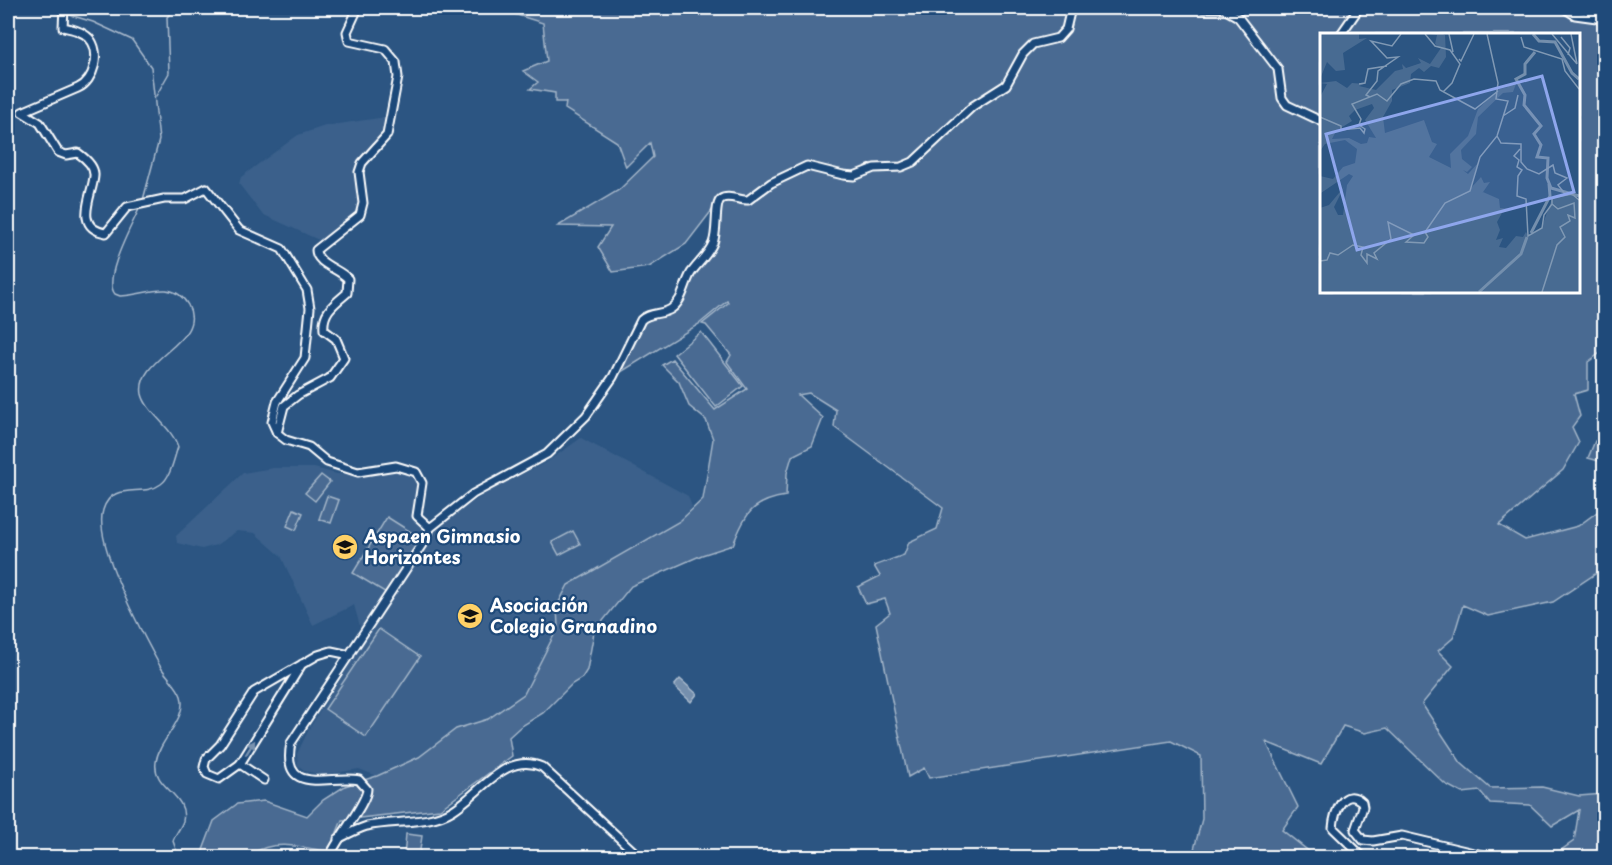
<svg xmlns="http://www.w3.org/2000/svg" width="1612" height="865" font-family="'Playpen Sans',sans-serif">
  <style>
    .built { fill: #3b618b }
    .green { fill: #486b92; stroke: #a4b5c8; stroke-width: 1.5; fill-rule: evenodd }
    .water { fill: #748fad; stroke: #acbcce; stroke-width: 1.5 }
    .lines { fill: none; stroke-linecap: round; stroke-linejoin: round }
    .stream { stroke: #acbcce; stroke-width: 1.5 }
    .minor-casing { stroke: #fff; stroke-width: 11 }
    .minor { stroke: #1f4a7a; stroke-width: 7 }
    .oneway { fill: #7992af }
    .labels { text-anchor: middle; stroke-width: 4.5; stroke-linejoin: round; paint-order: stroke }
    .poi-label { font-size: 18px; font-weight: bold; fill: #fff; stroke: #1f4a7a; text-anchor: start }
    .inset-river { fill: none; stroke: #748fad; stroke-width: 3 }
    .inset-road { fill: none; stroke: #8099b4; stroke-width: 1.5 }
    .view { fill: #8ea6ec; fill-opacity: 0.15; stroke: #8ea6ec; stroke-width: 3 }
    .inset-edge { fill: none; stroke: #fff; stroke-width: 3 }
  </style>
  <rect width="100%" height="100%" fill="#2c5582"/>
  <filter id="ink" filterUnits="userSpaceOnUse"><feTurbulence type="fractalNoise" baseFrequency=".0167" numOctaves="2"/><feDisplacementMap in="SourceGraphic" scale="12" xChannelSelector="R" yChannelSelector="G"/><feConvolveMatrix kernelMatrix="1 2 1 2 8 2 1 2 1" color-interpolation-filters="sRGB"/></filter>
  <g filter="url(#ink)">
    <g class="built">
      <polygon points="386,117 384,136 360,162 360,203 357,214 321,241 262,214 239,184 241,177 298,135 325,126"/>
      <polygon points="581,438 688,496 692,507 680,521 645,542 557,606 558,627 524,694 502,717 440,750 377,776 359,769 323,775 305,771 298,765 297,754 309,729 437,525 498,486 547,462"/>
      <polygon points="273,468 314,468 337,474 365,475 401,471 414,475 418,483 413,504 415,519 426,528 423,541 372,621 361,630 354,605 313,625 281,556 255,533 237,531 216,545 202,549 177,543 176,536 243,473"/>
    </g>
    <g class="green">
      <path d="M495,8h1109v342l-16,12v28l-14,4 6,22 -8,11 7,15 -16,28 -64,55 26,15 53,-14 26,-19v61l-51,34 -65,14 -25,-11 -10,33 -15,13 15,15 -31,38 39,59 29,25 52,-1 37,9 25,-2v63h-53l23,-16 5,-31 -27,16 -22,-21 -40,-2 -10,-12 -18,2 -17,-9 -58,-56 -22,5 -22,-7 -22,38 -55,-22 32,65 -16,23 29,23 1,4h-120l10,-38 -1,-63 -30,-15 -242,37 -5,-10 -16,9 -32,-153 14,-11 -5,-14 -19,5 -8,-17 22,-11 -6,-10 30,-11 5,-13 28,-13 6,-21 -109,-81 2,-17 -27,-17 -11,2 25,23 -11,28 -20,10 -5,17 -1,23c-34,5 -41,18 -53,49l-31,10 -71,31 -37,46 -7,38 -5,8 -10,6 -29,29 -23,14 -11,10 3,19 -72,53 -98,11 -13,32c-22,-4 -57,-14 -76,2l3,3 -56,1 14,-37 23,-17 27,-3 43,15 16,-16 22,-14 32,-10 42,-19 37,-28 32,-10 36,-25 34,-67 -1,-21 11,-21 112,-64 23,-22 10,-60 -7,-19 -17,-14 -10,-24 -17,-17 10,-6 43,51 32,-21 -20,-27 4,-7 -25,-30 -4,-1 26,-21 -1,-2 -28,23 -86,53 28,-57 34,-14 15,-31 23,-30 3,-40 -30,39 -37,23 -36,5 -15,-25 13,-20 -53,-1 61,-36 34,-33 -3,-14 -24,24 -9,-25 -52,-33 1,-7h-11v-9l-25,-4 8,-7 -15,-11 24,-10 -4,-38zM1321,34h257v257h-257z"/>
      <polygon points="701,332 743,386 716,407 674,354"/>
      <polygon points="1604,436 1604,459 1599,461 1588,458 1595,441"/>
      <polygon points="321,475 330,482 315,501 305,493"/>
      <polygon points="327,496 339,500 331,523 319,519"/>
      <polygon points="294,509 303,513 296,530 287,526"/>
      <polygon points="387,517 422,539 388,594 353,573"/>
      <polygon points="573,531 580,544 559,555 552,542"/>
      <polygon points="379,629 420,657 366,737 325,709"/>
      <polygon points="406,834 422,836 419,857 404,857"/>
    </g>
    <polygon class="water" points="680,679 697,694 691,702 674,686"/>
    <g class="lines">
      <g class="stream">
        <polyline points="28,8 60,13"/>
        <polyline points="67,14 93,22 132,40 151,67 159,140 143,200"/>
        <polyline points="156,96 169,73 167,17 176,8"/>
        <path d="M140,207c-8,18 -38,72 -25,87l5,2c15,0 31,-7 46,-6 10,1 17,6 22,15 20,37 -53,52 -46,89 4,18 30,33 36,53 -4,11 -7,30 -17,37 -18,14 -49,-4 -58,26 -10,32 40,125 57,156 6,10 17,19 21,30 7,23 -22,43 -25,66 -4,26 33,32 27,59 -2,7 -8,13 -10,20l6,17"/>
      </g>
      <g class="minor-casing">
        <g id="minor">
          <path d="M64,8l-1,19c9,2 19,4 26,11 13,14 5,43 -11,50l-56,24 18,11 18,29 8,3 12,-2c7,5 17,13 16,23 -1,18 -22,52 12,57l21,-26 37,-8h21l21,-11 33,42 43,19 25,41 3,18 -5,50 -28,44 -5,20 5,11 9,7 23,7 18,15 31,10 38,-6 20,6 6,11 -5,33 13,12 43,-34 74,-40 39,-38 27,-39 28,-57c8,-8 21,-5 30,-11 12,-8 13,-24 20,-36 7,-10 17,-18 22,-30 5,-12 1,-39 8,-44 7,-5 19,2 27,1l23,-17 36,-17 36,9 11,1 20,-8 27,-1 12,-5 60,-56 33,-21 17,-31 10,-10 25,-6 8,-9 5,-21"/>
          <polyline points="1203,8 1222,8 1238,17 1278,69 1282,98 1287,105 1321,121"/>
          <polyline points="1564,8 1575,15 1604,19"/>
          <polyline points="1341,34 1359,8"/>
          <path d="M277,433l7,-27 14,-11 32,-17 14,-20 -8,-19 -12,-9c-2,-18 10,-26 23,-37l1,-14c-8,-10 -32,-15 -32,-29l44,-35 3,-12 -4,-31 3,-9 25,-28 11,-58 -2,-15 -11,-13 -36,-8 -2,-9 11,-24"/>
          <polyline points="302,664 240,764 219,779 207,774 204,767 206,759 220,745 254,692 318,655 331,651 350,655"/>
          <polyline points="240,764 264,780"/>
          <path d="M338,839c10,-5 19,-10 29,-13 28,-6 62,-1 86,-16 28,-17 53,-59 89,-43l99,91"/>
          <path d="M329,858c8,-20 38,-55 38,-69l-8,-9c-28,-6 -79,18 -68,-37l136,-206 3,-9"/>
          <path d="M1364,858l-31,-30c1,-14 10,-43 29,-26l1,5 -8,23 8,10 10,1 29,-5 93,22"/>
        </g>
      </g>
      <use href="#minor" class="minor"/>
    </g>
    <defs><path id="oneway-solid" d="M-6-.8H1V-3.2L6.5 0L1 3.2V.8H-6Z" transform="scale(1.5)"/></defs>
    <use class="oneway" href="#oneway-solid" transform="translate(250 748) rotate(-58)"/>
  </g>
  <defs>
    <g id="school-disc" transform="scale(1.35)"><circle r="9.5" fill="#ffd166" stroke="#1f4a7a"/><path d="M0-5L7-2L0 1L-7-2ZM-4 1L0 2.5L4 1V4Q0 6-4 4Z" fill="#111"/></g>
  </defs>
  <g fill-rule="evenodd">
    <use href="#school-disc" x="345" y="547"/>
    <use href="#school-disc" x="470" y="616"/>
  </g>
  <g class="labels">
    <g class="poi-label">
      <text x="364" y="543">Aspaen Gimnasio<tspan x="364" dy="21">Horizontes</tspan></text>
      <text x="490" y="612">Asociación<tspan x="490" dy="21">Colegio Granadino</tspan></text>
    </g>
  </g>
  <g transform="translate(1320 33)">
    <rect width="260" height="260" fill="#2c5582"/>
    <path d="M0,1h39v5l8,-1 -24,15 2,17 -9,1 -9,-9 -7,17zM110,1h13l2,1 1,22 -7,11 -8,-2 -7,6 -5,-4 -8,6 -1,9 -18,7v11l-9,16 2,16 39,-13 8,22 5,2 -8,13 22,11 -1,-14 18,-18 10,-27 21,-20 9,-2 -3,-3h11l-3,8 -10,1 -25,24 -2,17 -15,16 1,9 10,8 -5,5 -4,-2 5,4 10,-11 -8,26 11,-12 3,6 6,-1 -9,13 2,-3 16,7 1,9 11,1 -9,4 -5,9 3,8 -4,10 7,-2 -4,9 7,1 10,-12 7,1 3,-5 2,4 13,-7 11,-30 20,-5 7,6v92h-259v-84l9,-3 15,-18 -10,20 4,8h5l4,-30 6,-9 -4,-2 -28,19 -1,-17 13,3 10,-12 12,-4 2,-14 -12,-9 -20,4 -5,7v-54l7,-13 -7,-1 16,-2 11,7 5,-5 12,1 -5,2 17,4 19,-19 8,-2 -1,-5 4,4 15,-5 -3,-5 12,6 11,-16 -6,-4 2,-9zM52,71l2,4 -9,12 11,18 -7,-1 -2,6 -6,1 -12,-6 -17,1 4,-8 16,-10 -3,-5 6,-6z" fill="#486b92" fill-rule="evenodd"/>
    <path class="inset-river" d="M213,1l6,7 16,1 17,31 7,6M215,19l-10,12v10l-9,5 9,16 -1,10 17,21 -7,8 7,11 -4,12 11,1 -1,20 4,10 28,8M211,200l19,-37 -1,-12M159,259l42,-38 6,-17"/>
    <path class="inset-road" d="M105,1l10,12 15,4 10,14 -8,19 -9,9M129,1l4,18M167,1l11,49 -2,16 12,2 -11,35M232,1l25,30M251,1l6,30M201,4l3,10 38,12 3,12 14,18M241,4l9,11 -2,7M139,26l2,2 13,-27M39,51l6,-1 3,-14 19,-3M50,64l-4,-2 11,-14 1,-10 20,-14 -11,1 -16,-17 21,5 9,-12M183,83l12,-8 3,-13M0,84l21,9v4l19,-2 4,5 1,-4 -6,-4 2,-6 -9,-15 25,-10 10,7 14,-17 13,-5 22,2 4,9 35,19 23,-18M200,116l-6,7 5,4 -2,7 5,3 -4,6 -1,20 9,3 2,37 14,-8 2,-13 8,-11M0,228l7,-1 3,-7 8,2 15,-10 10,2 -2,8 6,8v-9l10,5 -3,-6 17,-14 -3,-17 26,13 -8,7 18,1 4,-6 -3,-5 20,-29 25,-12 10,-34 17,-21 4,7 20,1v18l6,7 12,5 14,-9 2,8 12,5 -9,7 7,9M222,259l15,-47 8,-8 -5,-10 10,-6 -2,-6 7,3 -1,-15 -16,6 -6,-5v-6l20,-4 7,6"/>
    <path class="view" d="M222,43l32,116 -217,58 -31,-116z"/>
    <rect width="260" height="260" class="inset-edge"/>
  </g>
  <rect width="1612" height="865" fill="none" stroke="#1f4a7a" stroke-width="30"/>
  <rect x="15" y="15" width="1582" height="835" fill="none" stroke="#fff" stroke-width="2" filter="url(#ink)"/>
</svg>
